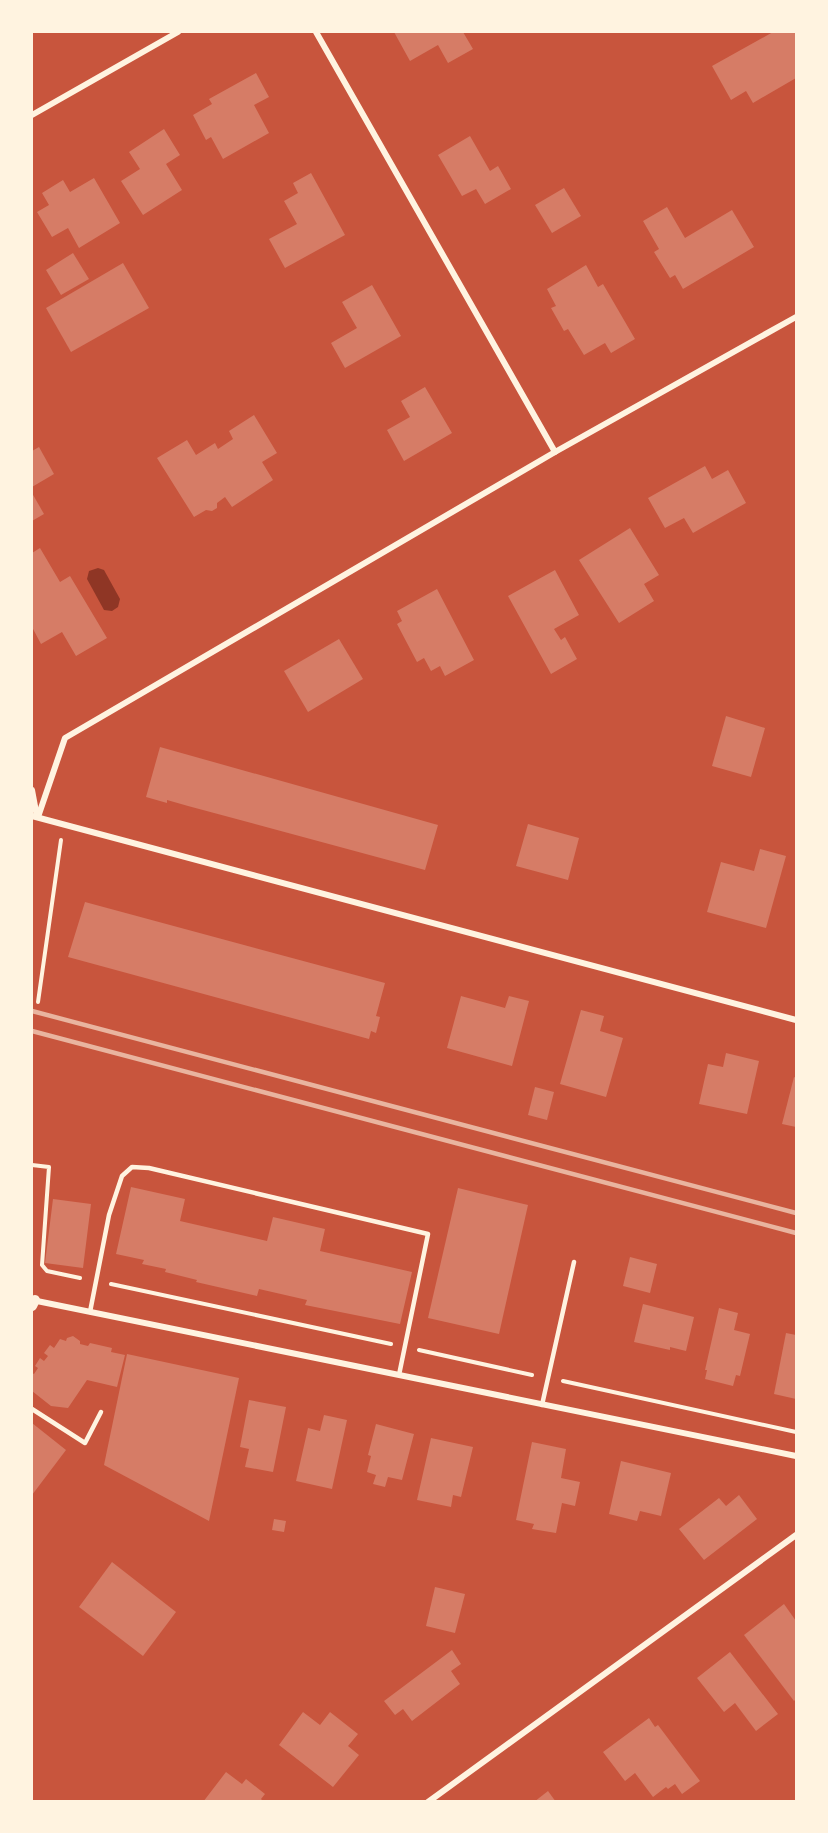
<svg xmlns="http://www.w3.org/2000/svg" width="828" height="1833" font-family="'DM Sans',sans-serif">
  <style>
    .water { fill: #8f3625 }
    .building { fill: #d67c66 }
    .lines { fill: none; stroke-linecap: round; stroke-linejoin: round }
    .path { stroke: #fff3e0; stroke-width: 4 }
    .service { stroke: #fff3e0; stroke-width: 4.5 }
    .minor { stroke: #fff3e0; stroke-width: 6 }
    .tertiary { stroke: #fff3e0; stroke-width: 10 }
    .rail { stroke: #e9b49f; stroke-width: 4.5 }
  </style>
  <rect width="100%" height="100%" fill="#c8553d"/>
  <polygon class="water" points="98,568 104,570 120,599 118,607 112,611 104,610 87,579 89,571"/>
  <g class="building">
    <polygon points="394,32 463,32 473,49 448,63 438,45 410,61"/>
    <polygon points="773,32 796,32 796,78 753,103 746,91 731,100 712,66"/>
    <polygon points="256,73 269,97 254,105 269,133 223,159 211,137 206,140 193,115 212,104 209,99"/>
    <polygon points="164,129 180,155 166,164 182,190 143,215 121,181 140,169 129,152"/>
    <polygon points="470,136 490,171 498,166 511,189 485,204 476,189 462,196 438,155"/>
    <polygon points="311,173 345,235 285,268 269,239 297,224 284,201 298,193 293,183"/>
    <polygon points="94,178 120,223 79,248 68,228 52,237 37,212 49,205 42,193 63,180 70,192"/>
    <polygon points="564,188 581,216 552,233 535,205"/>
    <polygon points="667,207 685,238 732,210 754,247 683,289 675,275 670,278 654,252 659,249 643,221"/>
    <polygon points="73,253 89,279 61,295 46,270"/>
    <polygon points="123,263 149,308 71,352 46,308"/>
    <polygon points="586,265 598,287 603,284 635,339 611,353 605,343 584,355 568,329 564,331 551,308 556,306 547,289"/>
    <polygon points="372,285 401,336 345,368 331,343 357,328 342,302"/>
    <polygon points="425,387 452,433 404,461 387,430 410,417 401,401"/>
    <polygon points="254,415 277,453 262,462 273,480 232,507 225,497 217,503 217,508 212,511 206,510 194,517 157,458 187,440 196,455 215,443 218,449 233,439 229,431"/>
    <polygon points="39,447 54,474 32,487 32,451"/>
    <polygon points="705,466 712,479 728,470 746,503 693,533 684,518 665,528 648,498"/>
    <polygon points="32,493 44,514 32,521"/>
    <polygon points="630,528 659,575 644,584 654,601 619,623 579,560"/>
    <polygon points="40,548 60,582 70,576 107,638 76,656 62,632 41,644 32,627 32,553"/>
    <polygon points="555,570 579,615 554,629 561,640 565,637 577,659 551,674 508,596"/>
    <polygon points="437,589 474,660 445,676 440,666 431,671 424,658 417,662 397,624 402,621 397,611"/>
    <polygon points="339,639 363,679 308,712 284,671"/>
    <polygon points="726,716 765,728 751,777 712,766"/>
    <polygon points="160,747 438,825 425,870 188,806 167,800 167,803 146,797"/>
    <polygon points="528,824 579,838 568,880 516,866"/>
    <polygon points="760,849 786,856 766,928 707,912 721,862 754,871"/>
    <polygon points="85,902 385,983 376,1016 380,1017 376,1033 371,1031 369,1039 68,957"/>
    <polygon points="461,996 505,1008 509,996 529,1001 512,1066 447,1048"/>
    <polygon points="581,1010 604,1016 600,1031 623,1038 606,1097 560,1084"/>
    <polygon points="726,1053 759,1061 747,1114 699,1104 708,1064 723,1067"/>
    <polygon points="794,1077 796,1078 796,1127 782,1124"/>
    <polygon points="535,1087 554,1092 547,1120 528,1115"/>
    <polygon points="131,1187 185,1199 180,1221 267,1241 273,1217 325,1229 320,1251 412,1272 400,1324 305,1305 307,1300 259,1289 257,1296 196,1282 197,1280 165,1272 166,1269 142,1264 144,1260 116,1254"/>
    <polygon points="458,1188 528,1205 499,1334 428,1318"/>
    <polygon points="53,1199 91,1204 83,1268 45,1263"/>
    <polygon points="630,1257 657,1264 650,1293 623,1286"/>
    <polygon points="643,1304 694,1317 686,1351 670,1347 670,1350 634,1342"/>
    <polygon points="719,1308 738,1313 734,1330 750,1334 740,1376 736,1375 733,1386 705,1379 707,1370 705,1370"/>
    <polygon points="786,1333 796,1335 796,1399 774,1394"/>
    <polygon points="73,1336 80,1341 80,1344 88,1346 90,1343 112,1348 111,1352 125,1355 117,1387 87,1380 68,1408 51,1406 32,1391 32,1373 34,1374 38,1368 35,1366 40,1358 44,1361 48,1356 44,1353 50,1345 54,1348 60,1339 66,1341 67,1338"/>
    <polygon points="127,1354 239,1378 209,1521 104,1465"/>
    <polygon points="249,1400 286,1407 273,1472 245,1467 249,1449 240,1447"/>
    <polygon points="324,1415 347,1420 332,1489 296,1481 308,1428 320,1431"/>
    <polygon points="32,1423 66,1450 32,1495"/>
    <polygon points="376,1424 414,1434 402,1480 388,1477 385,1487 373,1484 376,1475 367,1472 371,1456 368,1455"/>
    <polygon points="431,1438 473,1447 461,1497 453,1495 451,1507 417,1500"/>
    <polygon points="532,1442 566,1449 561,1478 580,1482 575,1506 562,1503 556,1533 532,1529 534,1524 516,1520"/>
    <polygon points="621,1461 671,1473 661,1516 640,1511 637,1521 609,1514"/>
    <polygon points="739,1495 757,1519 704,1560 679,1529 719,1498 726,1506"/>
    <polygon points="274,1519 286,1521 284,1532 272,1530"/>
    <polygon points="112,1562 176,1612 143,1656 79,1607"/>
    <polygon points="435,1587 465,1594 455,1633 426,1626"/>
    <polygon points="784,1604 796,1621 796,1699 794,1701 744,1635"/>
    <polygon points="452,1650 461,1664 451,1671 460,1684 412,1721 403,1709 395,1715 384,1701"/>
    <polygon points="730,1652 778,1714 756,1731 735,1703 724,1712 697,1678"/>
    <polygon points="303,1712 320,1725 330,1712 358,1734 348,1746 359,1755 333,1787 279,1745"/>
    <polygon points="649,1718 655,1727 658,1725 700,1781 682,1794 675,1784 668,1789 666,1787 653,1797 635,1773 625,1781 603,1752"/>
    <polygon points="226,1772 242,1784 246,1779 265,1794 261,1799 264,1802 203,1802"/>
    <polygon points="548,1791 556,1802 534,1802"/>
  </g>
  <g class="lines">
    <g class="path">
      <polyline points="38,1002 61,840"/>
      <polyline points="32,1165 49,1167 42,1265 47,1271 80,1278"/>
      <polyline points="111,1284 391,1344"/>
      <polyline points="419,1350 532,1375"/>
      <polyline points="563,1381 796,1432"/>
    </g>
    <g class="service">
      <polyline points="90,1312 109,1215 122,1176 132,1167 149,1168 428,1234 399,1375"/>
      <polyline points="542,1405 574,1262"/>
      <polyline points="32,1409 85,1443 101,1412"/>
    </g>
    <g class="minor">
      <polyline points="316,32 555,452"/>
      <polyline points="32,115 178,32"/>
      <polyline points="32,790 37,817"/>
      <polyline points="32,816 796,1020"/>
      <polyline points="38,817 65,738 555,452 796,317"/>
      <polyline points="32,1300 796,1456"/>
      <polyline points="428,1802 796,1535"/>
    </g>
    <polyline class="tertiary" points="32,1306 35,1300"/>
    <g class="rail">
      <polyline points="32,1011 796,1213"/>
      <polyline points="32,1031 796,1233"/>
    </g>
  </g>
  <rect width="828" height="1833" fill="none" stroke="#fff3e0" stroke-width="66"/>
</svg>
